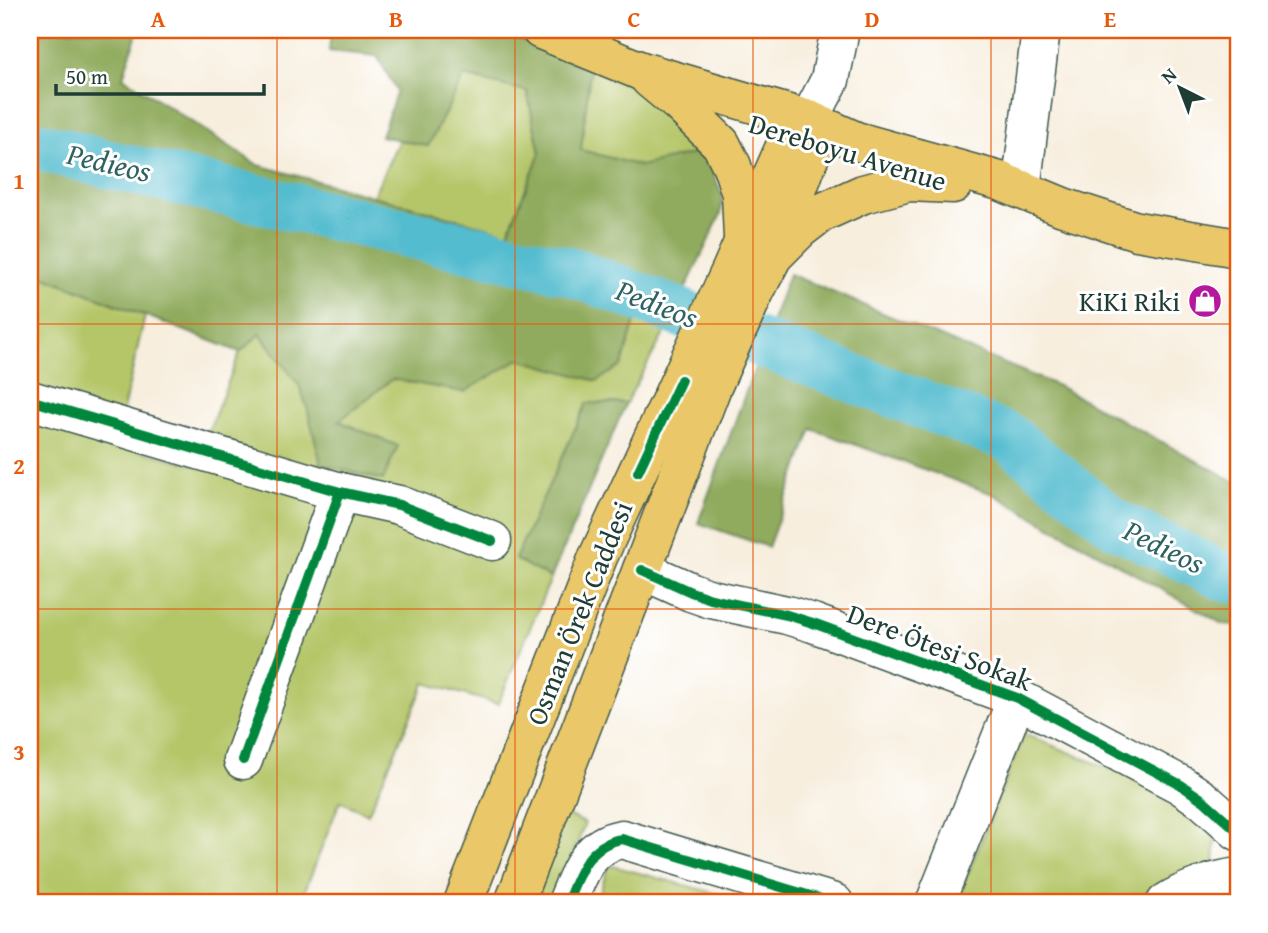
<svg xmlns="http://www.w3.org/2000/svg" width="1268" height="933" font-family="'Gentium Book Plus',serif">
  <style>
    .green { fill: #b5c669; stroke: #6a824e; stroke-width: 2 }
    .forest { fill: #90ab5d; stroke: #587448; stroke-width: 2 }
    .lines { fill: none; stroke-linecap: round; stroke-linejoin: round }
    .river { stroke: #52bccf; stroke-width: 49 }
    .minor-casing { stroke: #3f584e; stroke-width: 41 }
    .major-casing { stroke: #3f584e; stroke-width: 41 }
    .minor { stroke: #fff; stroke-width: 38 }
    .major { stroke: #eac769; stroke-width: 38 }
    .cycleway-casing { stroke: #fff; stroke-width: 15 }
    .cycleway { stroke: #00873e; stroke-width: 10 }
    .grid { fill: none; stroke: #e8590c; stroke-width: 2; stroke-opacity: 0.55 }
    .labels { text-anchor: middle; stroke-width: 6; stroke-linejoin: round; paint-order: stroke }
    .street-label { font-size: 28px; fill: #1f3d34; stroke: #fff }
    .poi-label { font-size: 28px; fill: #1f3d34; stroke: #fff; text-anchor: end }
    .water-label { font-size: 30px; font-style: italic; fill: #2e6362; stroke: #fff }
    .neatline { fill: none; stroke: #e8590c; stroke-width: 2.5 }
    .grid-label { font-size: 23px; text-anchor: middle; font-weight: bold; fill: #e8590c }
  </style>
  <rect width="100%" height="100%" fill="#fff"/>
  <filter id="ink" filterUnits="userSpaceOnUse"><feTurbulence type="fractalNoise" baseFrequency=".0143" numOctaves="2"/><feDisplacementMap in="SourceGraphic" scale="14" xChannelSelector="R" yChannelSelector="G"/><feConvolveMatrix kernelMatrix="1 2 1 2 8 2 1 2 1" color-interpolation-filters="sRGB"/></filter>
  <filter id="wash" filterUnits="userSpaceOnUse"><feTurbulence type="fractalNoise" baseFrequency=".00686" numOctaves="4" result="noise"/><feDisplacementMap in="SourceGraphic" scale="28" xChannelSelector="R" yChannelSelector="G"/><feGaussianBlur stdDeviation="1.57" result="paint"/><feColorMatrix in="noise" values="0 0 0 0 0 0 0 0 0 0 0 0 0 0 0 0 0 1.4 0 .05"/><feComposite in="paint" operator="in"/></filter>
  <g filter="url(#wash)">
    <rect width="100%" height="100%" fill="#f7eede"/>
    <g class="green">
      <polygon points="590,69 670,102 705,151 640,166 581,150"/>
      <polygon points="464,76 527,91 540,153 508,233 373,196 399,140 428,146"/>
      <polygon points="30,271 145,316 115,444 195,465 240,352 260,334 299,385 307,407 338,421 392,379 464,392 519,359 597,381 622,365 636,318 666,330 626,403 587,404 515,559 551,578 498,704 425,683 368,814 340,801 300,903 155,903 150,901 149,903 30,903"/>
      <polygon points="1024,734 1202,806 1216,832 1214,865 1159,884 1132,903 956,903"/>
      <polygon points="565,814 585,823 555,903 530,903"/>
      <polygon points="609,865 752,903 596,903"/>
    </g>
    <g class="forest">
      <polygon points="30,30 138,30 123,77 258,165 508,233 540,153 527,91 464,76 428,146 381,136 397,91 377,56 329,51 331,30 499,30 590,69 581,150 640,166 705,151 722,196 721,214 666,330 636,318 622,365 597,381 519,359 464,392 392,379 339,421 398,446 383,480 321,464 307,407 299,385 260,334 240,352 30,271"/>
      <polygon points="789,274 1058,386 1238,483 1238,625 1223,624 993,494 812,429 768,547 698,523"/>
      <polygon points="587,403 626,403 551,578 515,559"/>
    </g>
    <g class="lines">
      <polyline class="river" points="30,144 115,166 570,271 1008,437 1114,523 1227,578 1238,579"/>
    </g>
  </g>
  <g filter="url(#ink)">
    <g class="lines">
      <g class="minor-casing">
        <g id="minor">
          <polyline points="809,120 830,80 840,30"/>
          <polyline points="1021,189 1041,30"/>
          <polyline points="30,400 340,492 399,505 492,541"/>
          <polyline points="642,570 691,592 711,599 787,615 813,623 1017,698 1181,785 1203,800 1238,831"/>
          <polyline points="243,760 340,492"/>
          <path d="M567,903c11,-28 21,-59 55,-64l212,64"/>
          <polyline points="935,903 1017,698"/>
          <path d="M1166,903c19,-13 50,-23 72,-26"/>
        </g>
      </g>
      <g class="major-casing">
        <g id="major">
          <polyline points="541,30 641,71 664,84"/>
          <polyline points="641,71 809,120 856,141 1000,181 1063,207 1137,231 1238,248"/>
          <polyline points="650,79 679,103 721,144 732,166 741,194 743,238"/>
          <polyline points="776,253 800,229 821,213 863,194 909,182 953,184"/>
          <polyline points="463,903 598,557 731,270 790,135"/>
          <polyline points="514,903 712,387 755,291 773,256 814,145 809,120"/>
        </g>
      </g>
      <use href="#minor" class="minor"/>
      <use href="#major" class="major"/>
      <g class="cycleway-casing">
        <g id="cycleway">
          <polyline points="30,400 340,492 399,505 492,541"/>
          <polyline points="638,472 681,380"/>
          <polyline points="642,570 691,592 711,599 787,615 813,623 1017,698 1181,785 1203,800 1238,831"/>
          <polyline points="243,760 340,492"/>
          <path d="M567,903c11,-28 21,-59 55,-64l212,64"/>
        </g>
      </g>
      <use href="#cycleway" class="cycleway"/>
    </g>
  </g>
  <path class="grid" d="M277,30v873M515,30v873M753,30v873M991,30v873M30,324h1208M30,609h1208"/>
  <defs>
    <g id="shop-disc" transform="scale(1.75)"><circle r="9.5" fill="#b5179e" stroke="#fff"/><path d="M-5-2.5h2.3a2.7 3.5 0 0 1 5.4 0H5L5.5 6h-11ZM-1.5-2.5h3a1.5 2.3 0 0 0-3 0Z" fill="#fff"/></g>
  </defs>
  <g fill-rule="evenodd">
    <use href="#shop-disc" x="1205" y="301"/>
  </g>
  <g class="labels">
    <g class="street-label">
      <text transform="translate(848 152) rotate(17)" y="10">Dereboyu Avenue</text>
      <text transform="translate(579 613) rotate(-68)" y="10">Osman Örek Caddesi</text>
      <text transform="translate(940 647) rotate(21)" y="10">Dere Ötesi Sokak</text>
    </g>
    <g class="poi-label">
      <text x="1180" y="311">KiKi Riki</text>
    </g>
    <g class="water-label">
      <text transform="translate(109 163) rotate(13)" y="10">Pedieos</text>
      <text transform="translate(657 304) rotate(21)" y="10">Pedieos</text>
      <text transform="translate(1164 547) rotate(26)" y="10">Pedieos</text>
    </g>
  </g>
  <rect width="1268" height="933" fill="none" stroke="#fff" stroke-width="77"/>
  <g transform="translate(1180 88) rotate(318)" stroke="#ffffff" stroke-width="5" paint-order="stroke">
  <path d="M0-5L12 26L0 18L-12 26Z" fill="#1f3d34"/>
  <text y="-10" font-size="19" font-weight="bold" text-anchor="middle" fill="#1f3d34">N</text>
  </g>
  <path d="M56 84v10h208v-10" fill="none" stroke="#1f3d34" stroke-width="3.5"/>
  <text x="66" y="84" font-size="21" fill="#1f3d34" stroke="#ffffff" stroke-width="5" paint-order="stroke">50 m</text>
  <rect x="38" y="38" width="1192" height="856" class="neatline"/>
  <g class="grid-label">
    <text x="158" y="27">A</text>
    <text x="396" y="27">B</text>
    <text x="634" y="27">C</text>
    <text x="872" y="27">D</text>
    <text x="1110" y="27">E</text>
    <text x="19" y="189">1</text>
    <text x="19" y="474">2</text>
    <text x="19" y="760">3</text>
  </g>
</svg>
